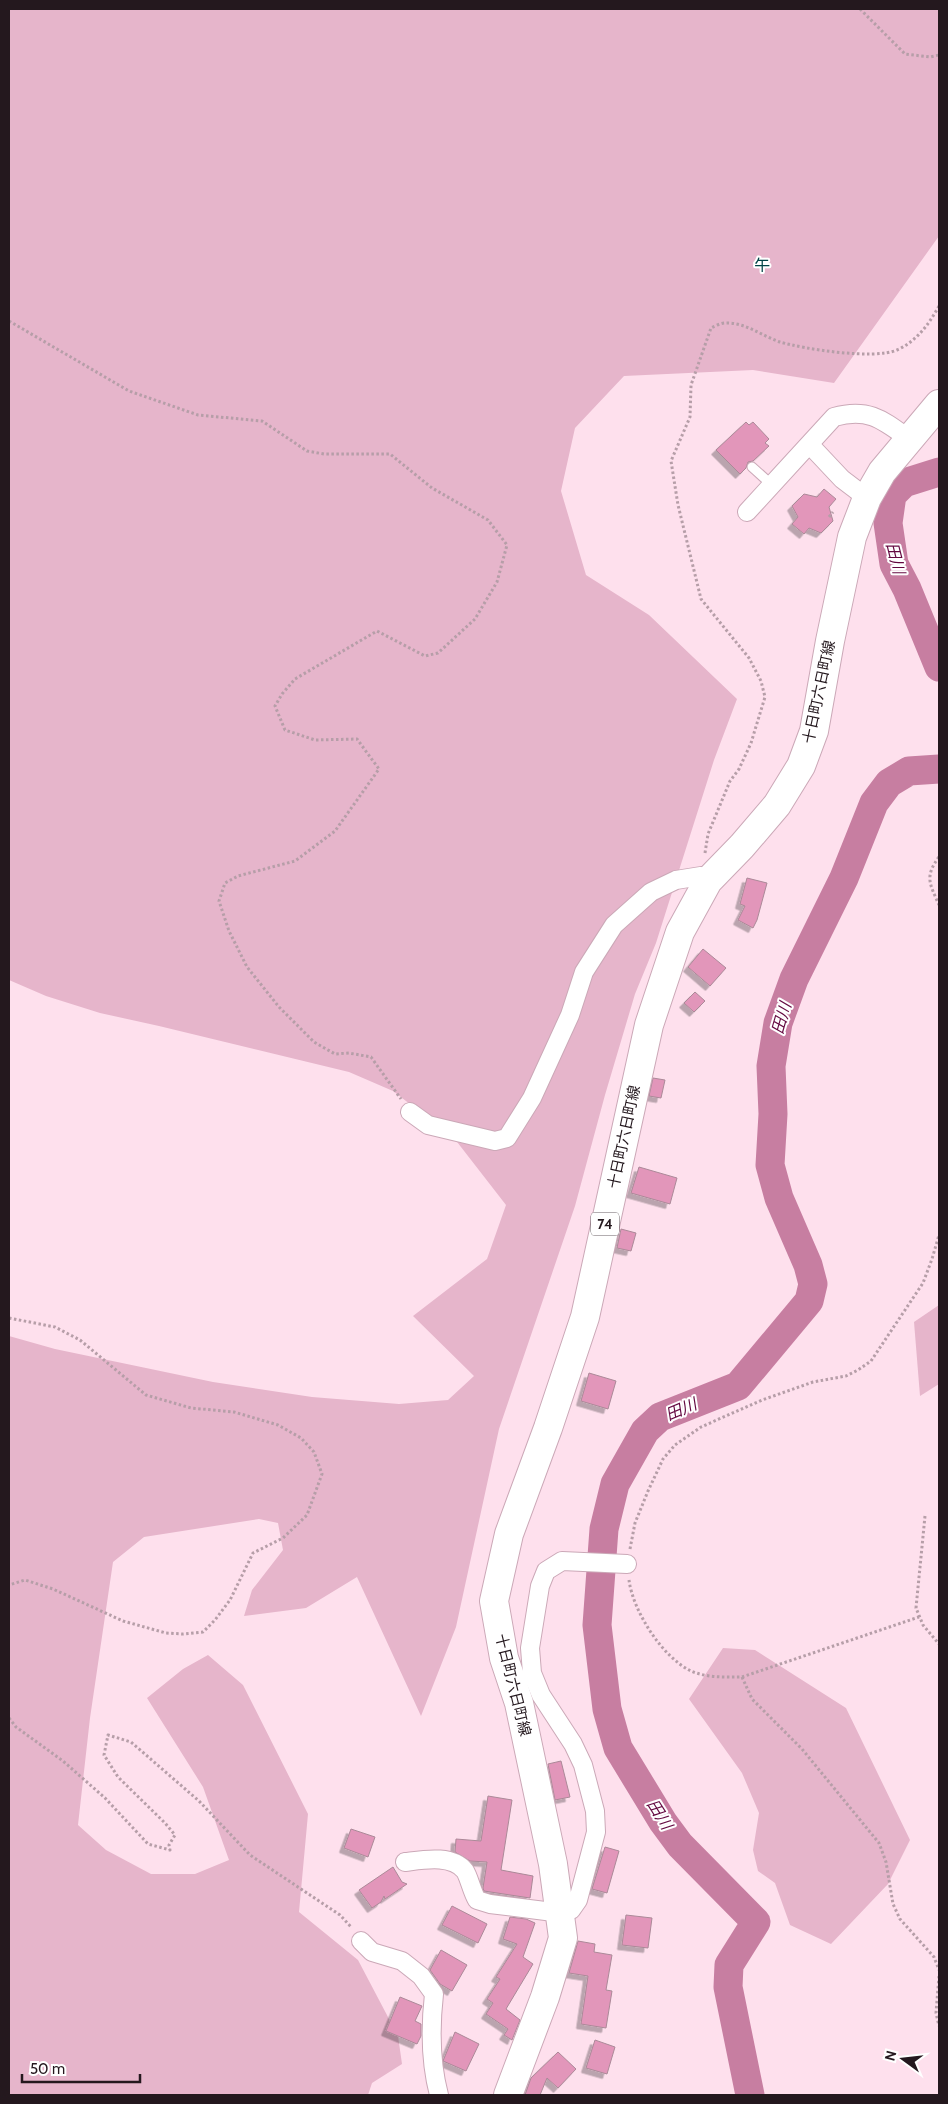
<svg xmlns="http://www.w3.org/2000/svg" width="948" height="2104" font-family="Cabin,'Noto Sans JP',sans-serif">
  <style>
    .green { fill: #e6b5cb }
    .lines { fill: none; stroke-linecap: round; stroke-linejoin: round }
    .river { stroke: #c77ea1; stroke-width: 29 }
    .building { fill: #e296ba; stroke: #ab8998; filter: url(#shadow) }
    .lane-casing { stroke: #cba8b7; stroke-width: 11 }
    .street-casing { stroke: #cba8b7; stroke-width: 20 }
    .primary-casing { stroke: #cba8b7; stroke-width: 30 }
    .path { stroke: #b69ea8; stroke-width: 3; stroke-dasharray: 2.5 2.5; stroke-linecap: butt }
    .lane { stroke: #fff; stroke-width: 9 }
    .street { stroke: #fff; stroke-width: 18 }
    .primary { stroke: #fff; stroke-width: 28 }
    .labels { text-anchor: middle; stroke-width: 4; stroke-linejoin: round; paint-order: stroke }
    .shield { fill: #fff; stroke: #665d62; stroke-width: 1 }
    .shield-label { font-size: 14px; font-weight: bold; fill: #24181e }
    .street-label { font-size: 15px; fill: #24181e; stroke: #fff }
    .neighbourhood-label { font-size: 16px; fill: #004346; stroke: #fff }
    .water-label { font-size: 16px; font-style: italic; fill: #630840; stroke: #fff }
  </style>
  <defs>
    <filter id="shadow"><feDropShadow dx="-4.5" dy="4.5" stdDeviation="0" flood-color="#0004"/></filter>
  </defs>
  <rect width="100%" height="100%" fill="#fee0ed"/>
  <g class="green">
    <polygon points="9,9 939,9 939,236 834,383 753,370 624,376 575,428 561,491 586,575 649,615 737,699 714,760 656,943 635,994 605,1095 575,1206 499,1429 456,1627 421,1716 357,1577 306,1608 244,1616 252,1590 283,1550 278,1523 259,1519 144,1537 113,1562 90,1718 78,1825 106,1850 151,1874 195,1874 229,1860 203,1787 147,1698 183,1669 208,1655 243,1685 308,1814 299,1912 358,1960 398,2036 402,2064 372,2083 368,2095 9,2095 9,1336 55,1349 213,1382 312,1397 399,1404 448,1400 474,1376 413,1316 487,1259 506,1205 454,1138 393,1091 349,1072 159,1026 100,1013 46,996 9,980"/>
    <polygon points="939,1305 939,1384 920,1396 914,1322"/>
    <polygon points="723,1648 755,1650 846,1708 910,1840 888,1884 831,1944 790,1925 775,1883 758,1871 753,1850 759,1813 742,1773 689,1699"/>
  </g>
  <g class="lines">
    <g class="river">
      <polyline points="939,472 904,483 892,495 888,523 894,564 907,589 939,667"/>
      <polyline points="750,2095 728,1987 729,1965 756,1922 680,1845 663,1822 618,1748 607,1709 597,1625 604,1529 615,1484 645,1431 660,1417 738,1386 809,1301 813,1284 808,1265 779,1198 770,1165 773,1114 771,1066 778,1023 794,979 844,878 874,803 889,783 909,771 939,769"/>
    </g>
  </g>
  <g class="building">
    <polygon points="746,422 749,425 753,422 769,439 765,443 769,446 753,461 748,462 746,468 740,474 716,450"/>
    <polygon points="824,489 836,499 829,507 833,521 821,533 809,528 804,534 792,524 798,517 792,506 804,494 817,497"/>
    <polygon points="747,878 767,883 757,920 753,928 738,920 745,906 740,904"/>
    <polygon points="703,949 726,968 710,986 688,967"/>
    <polygon points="695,992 705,1001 694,1012 684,1003"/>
    <polygon points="653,1078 665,1080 661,1098 649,1096"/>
    <polygon points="639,1167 677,1178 670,1204 631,1193"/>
    <polygon points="621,1229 636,1233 631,1251 617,1248"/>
    <polygon points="589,1373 616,1381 608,1409 581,1401"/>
    <polygon points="561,1761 570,1797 555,1800 548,1764"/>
    <polygon points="488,1796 512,1800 501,1870 533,1876 530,1898 484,1891 483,1888 487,1862 470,1861 455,1852 456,1839 481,1841"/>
    <polygon points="351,1829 375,1837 368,1857 344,1848"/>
    <polygon points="605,1847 619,1851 607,1893 592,1889"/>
    <polygon points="393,1867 402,1882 407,1884 385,1899 384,1896 381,1902 372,1908 359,1890"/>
    <polygon points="452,1906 487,1924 478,1943 442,1925"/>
    <polygon points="626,1915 652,1918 648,1948 622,1945"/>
    <polygon points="510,1917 526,1919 535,1923 523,1957 533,1964 506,2009 520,2020 512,2040 504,2035 508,2029 486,2014 493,2003 487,1999 500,1979 496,1977 517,1944 503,1939"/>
    <polygon points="578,1941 595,1944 594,1952 612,1955 606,1990 612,1991 606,2028 581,2024 588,1976 569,1973"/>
    <polygon points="441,1950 467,1965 452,1991 440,1984 430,1970"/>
    <polygon points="400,1997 422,2006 415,2021 421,2024 421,2036 417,2044 386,2031"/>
    <polygon points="455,2032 479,2044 466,2071 443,2061"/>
    <polygon points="595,2040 615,2047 607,2074 586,2068"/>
    <polygon points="558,2052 576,2069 558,2088 547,2078 540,2095 525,2095 531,2078"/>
  </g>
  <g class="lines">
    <g class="lane-casing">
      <polyline id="lane" points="752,467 772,485"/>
    </g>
    <g class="street-casing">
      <g id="street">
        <polyline points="810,445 842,479 867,498"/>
        <path d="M747,512l87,-95c34,-10 49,3 75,22"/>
        <polyline points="410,1112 428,1125 495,1141 507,1138 532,1098 570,1015 584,972 614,925 651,892 676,880 701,876 708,881"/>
        <path d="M405,1862c17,-2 47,-8 60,9 4,6 7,21 12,29l13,4 71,9 10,-3 7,-10 18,-68 -1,-21 -12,-46 -10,-21 -32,-49 -9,-22 -2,-25 10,-62 6,-15 16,-10 65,3"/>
        <path d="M361,1941l11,11 30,9 19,15 13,18c-4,35 -4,67 5,101"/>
      </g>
    </g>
    <g class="primary-casing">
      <polyline id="primary" points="508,2095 545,1997 563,1938 553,1864 519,1703 504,1658 494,1601 509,1534 548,1428 585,1317 649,1025 680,932 708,881 742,846 777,805 801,766 814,731 830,641 852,537 867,498 882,472 939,404"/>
    </g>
    <g class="path">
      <polyline points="860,9 905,54 930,57 939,55"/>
      <polyline points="9,321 129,391 198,415 262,421 307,451 324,454 390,454 432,488 488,520 507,545 497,582 475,619 438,653 425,656 377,631 295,679 282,694 275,706 285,730 315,740 357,739 379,769 335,831 295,861 238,876 225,883 219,901 229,931 247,967 279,1007 314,1042 335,1054 349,1053 371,1057 401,1099"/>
      <polyline points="829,517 833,512"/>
      <path d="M705,853l3,-19 22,-53 9,-12 12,-26 14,-46 -4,-16 -12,-23 -48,-59 -23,-94 -7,-44 19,-44 1,-32 20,-57c4,-2 10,-5 14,-5 20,-1 37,13 55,19 24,7 94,18 117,8 20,-9 32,-26 42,-44"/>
      <path d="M939,857c-15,20 -9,27 0,48"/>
      <polyline points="9,1318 55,1327 80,1340 146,1395 191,1408 234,1412 278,1425 301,1438 314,1452 322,1474 307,1515 283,1538 253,1553 230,1600 215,1620 203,1632 183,1634 166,1633 123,1621 53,1589 25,1580 9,1585"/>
      <polyline points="925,1516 916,1608 923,1625 939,1644"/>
      <polyline points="630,1549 635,1523 648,1491 663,1459 675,1445 701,1427 762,1400 813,1382 846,1376 858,1370 871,1361 923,1283 932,1259 939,1235"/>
      <path d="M629,1580c4,31 33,77 62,91 16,7 34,6 51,6l177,-60"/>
      <polyline points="742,1677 752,1699 802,1749 879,1843 886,1862 893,1904 900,1919 934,1957 939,1970"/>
      <polyline points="9,1718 16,1727 63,1761 105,1798 148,1844 170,1850 169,1845 175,1835 165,1823 118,1777 104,1755 108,1735 131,1742 199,1801 250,1855 340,1915 352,1928"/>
      <polyline points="939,1976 936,2013 939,2026"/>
    </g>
    <use href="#lane" class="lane"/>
    <use href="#street" class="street"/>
    <use href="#primary" class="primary"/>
  </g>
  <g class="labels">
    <rect class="shield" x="591" y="1212.5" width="28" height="23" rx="4"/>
    <g class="shield-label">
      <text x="605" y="1229">74</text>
    </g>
    <g class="street-label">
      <text transform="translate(819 692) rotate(-78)" y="5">十日町六日町線</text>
      <text transform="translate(624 1137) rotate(-78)" y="5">十日町六日町線</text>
      <text transform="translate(513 1685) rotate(76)" y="5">十日町六日町線</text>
    </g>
    <g class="neighbourhood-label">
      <text x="762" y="271">午</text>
    </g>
    <g class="water-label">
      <text transform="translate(896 558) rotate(76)" y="6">田川</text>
      <text transform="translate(781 1018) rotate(-74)" y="6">田川</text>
      <text transform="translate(681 1409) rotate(-23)" y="6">田川</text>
      <text transform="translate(660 1814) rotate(58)" y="6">田川</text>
    </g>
  </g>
  <rect width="948" height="2104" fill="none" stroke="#24181e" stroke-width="20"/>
  <g transform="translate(903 2059) rotate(285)" stroke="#ffffff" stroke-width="4" paint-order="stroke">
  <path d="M0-4L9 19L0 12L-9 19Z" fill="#24181e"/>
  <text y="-8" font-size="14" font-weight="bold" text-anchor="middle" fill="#24181e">N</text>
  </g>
  <path d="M22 2074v8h118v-8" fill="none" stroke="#24181e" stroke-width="2.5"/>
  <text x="30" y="2074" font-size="15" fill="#24181e" stroke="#ffffff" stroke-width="4" paint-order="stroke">50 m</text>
</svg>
